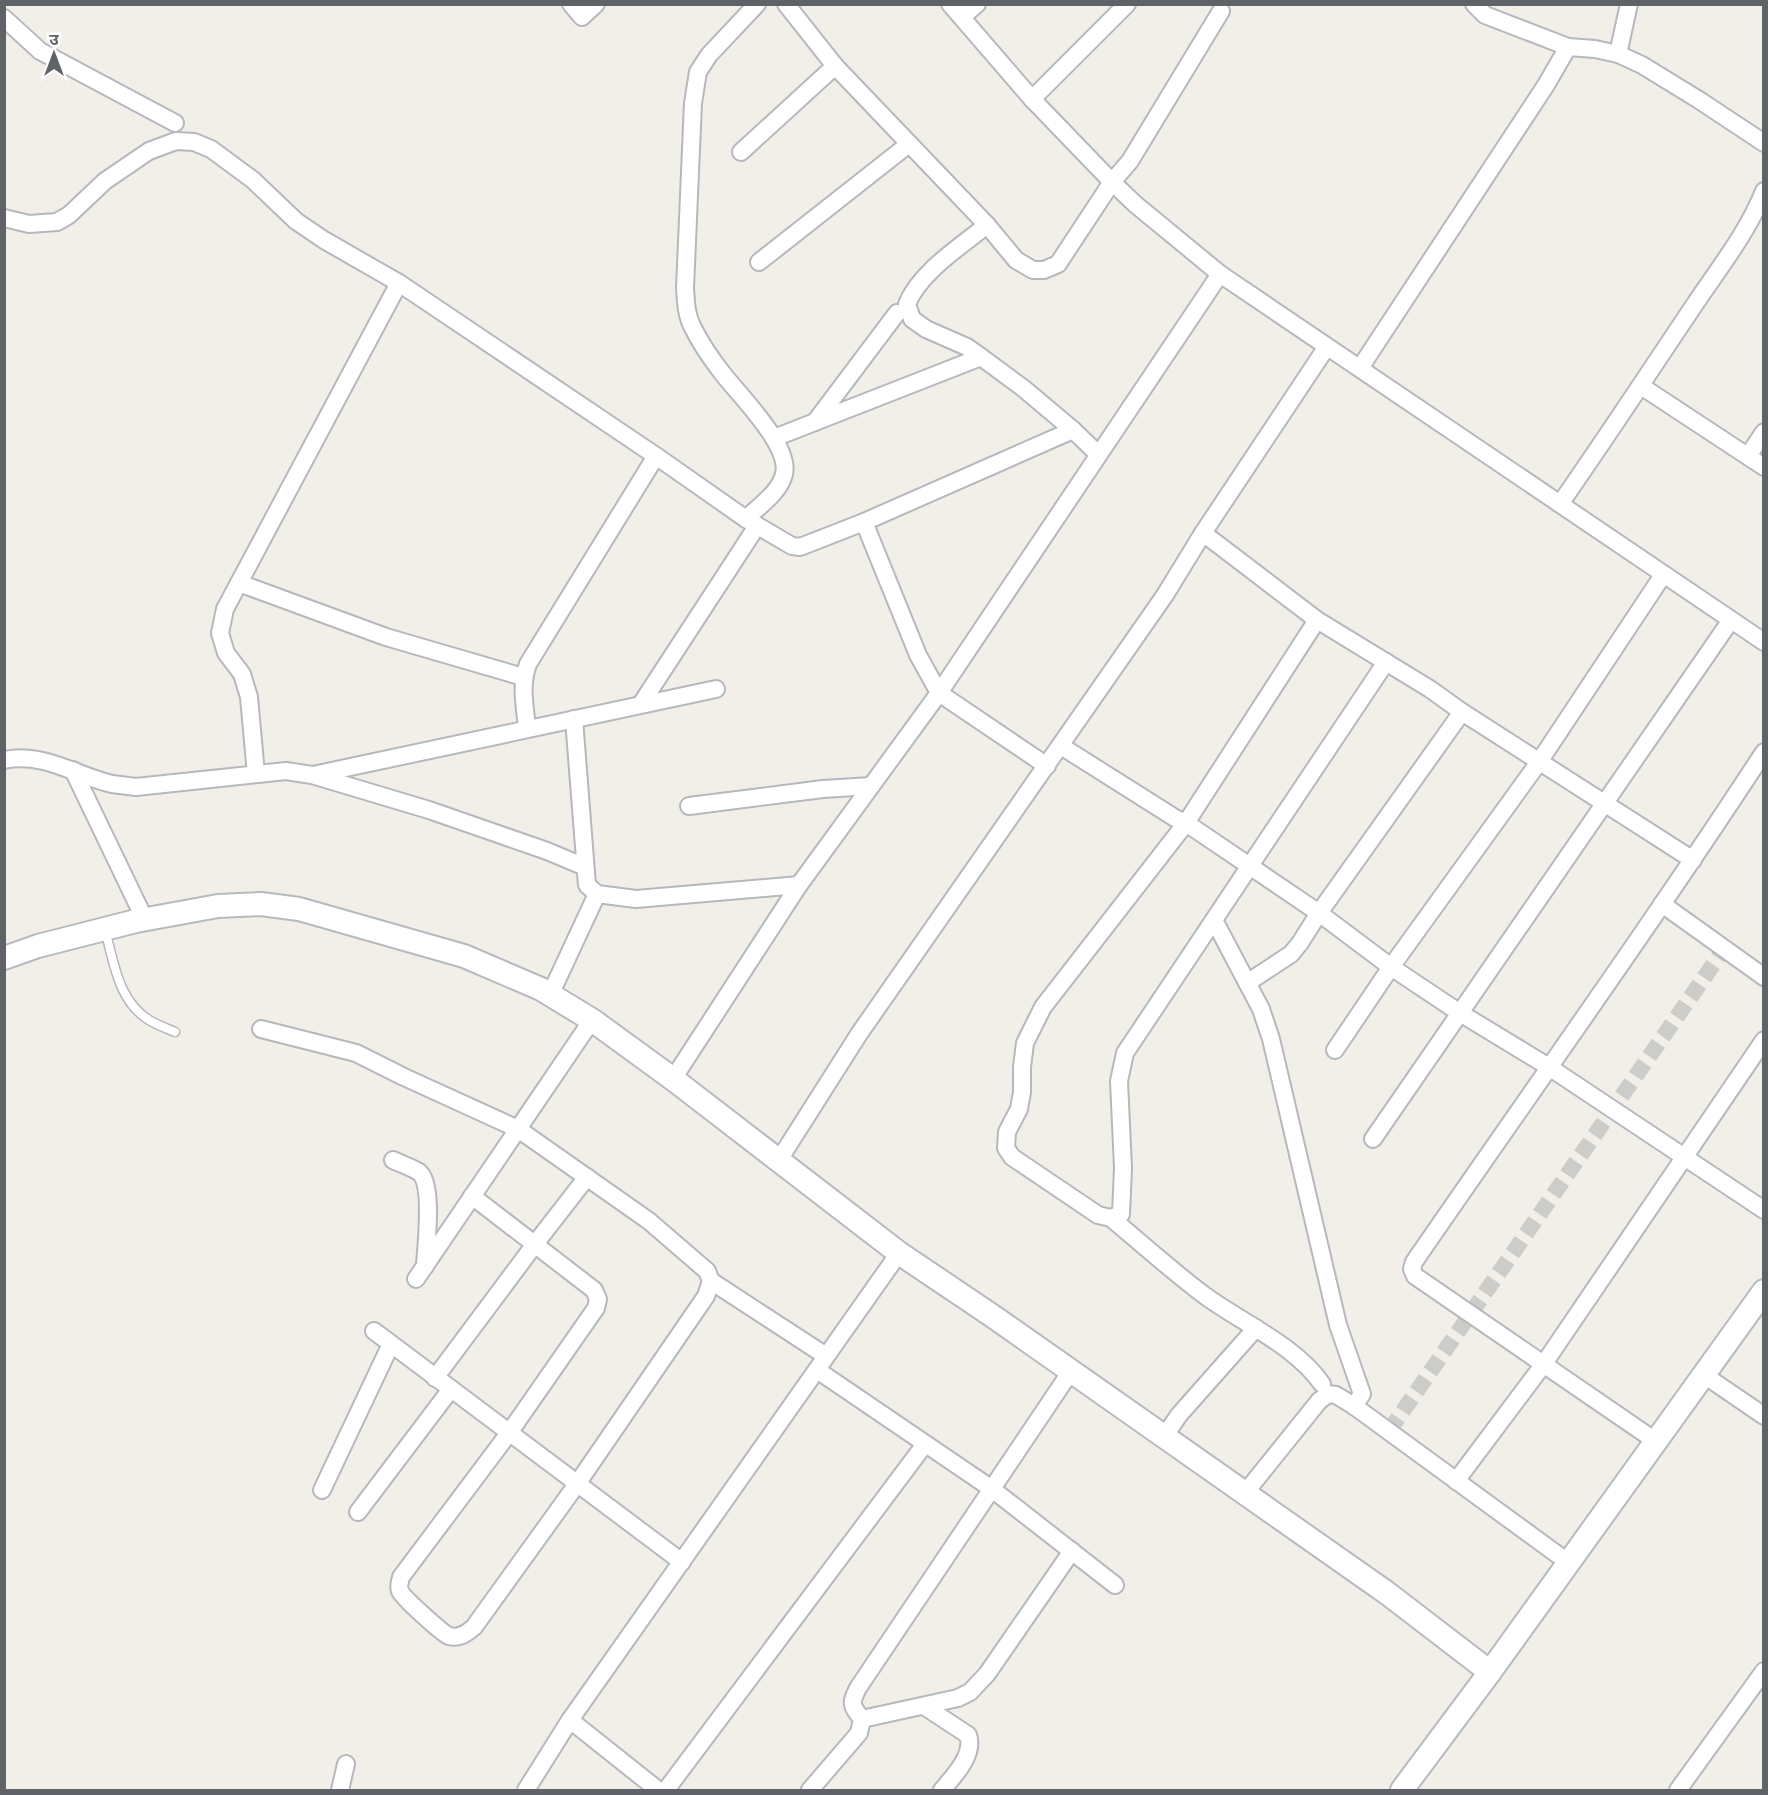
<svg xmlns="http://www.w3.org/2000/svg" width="1768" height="1795" font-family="'PT Sans Narrow','Noto Sans Devanagari',sans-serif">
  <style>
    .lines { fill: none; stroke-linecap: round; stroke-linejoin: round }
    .street-tunnel { stroke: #ccccc8; stroke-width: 16; stroke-dasharray: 16 8; stroke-linecap: butt }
    .lane-casing { stroke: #b5b8bc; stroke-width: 11 }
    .street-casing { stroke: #b5b8bc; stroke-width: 20 }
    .secondary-casing { stroke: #b6babf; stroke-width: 26 }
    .lane { stroke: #fff; stroke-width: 8 }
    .street { stroke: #fff; stroke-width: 16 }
    .secondary { stroke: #fff; stroke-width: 22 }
  </style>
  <rect width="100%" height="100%" fill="#f1efe8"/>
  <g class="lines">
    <polyline class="street-tunnel" points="1389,1431 1724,949"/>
    <g class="lane-casing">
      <path id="lane" d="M105,930c9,32 13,71 44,90 8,5 17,8 26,12"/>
    </g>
    <g class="street-casing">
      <g id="street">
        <polyline points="571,4 582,17 596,4"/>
        <polyline points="786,4 835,66 987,225 1016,260 1033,270 1044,270 1058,264 1112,182 1130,161 1221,11"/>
        <polyline points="950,4 1032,99 1112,182 1135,204 1220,274 1764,642"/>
        <polyline points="1474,4 1485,15 1568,47 1595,49 1618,54 1642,65 1699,100 1764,143"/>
        <polyline points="962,17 977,4"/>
        <polyline points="4,18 40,51 175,123"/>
        <polyline points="1618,54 1629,4"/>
        <polyline points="1032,99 1127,4"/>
        <polyline points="741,152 835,66"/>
        <polyline points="4,218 29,224 57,222 69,215 105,181 149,151 176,141 194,142 211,149 253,180 296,221 324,240 399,283 656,456 746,519 792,546 800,547 864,522 1073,430"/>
        <path d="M987,225c-26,21 -67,47 -80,79l5,15 14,10 41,18 14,10 42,31 50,42 25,24"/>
        <polyline points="759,262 909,144"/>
        <polyline points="1360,368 1546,85 1568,47"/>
        <polyline points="1641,386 1764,467"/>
        <polyline points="815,422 897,313"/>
        <polyline points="774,438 981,357"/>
        <polyline points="1748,456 1764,432"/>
        <path d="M1560,504c46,-66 90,-133 135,-200 24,-36 53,-72 69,-113"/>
        <path d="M746,519c13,-13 34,-27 38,-45 7,-28 -44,-78 -61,-100 -11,-14 -22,-30 -30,-46 -7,-13 -7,-26 -8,-40l8,-185 5,-31 11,-17 48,-51"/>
        <polyline points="864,522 918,655 939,693 1047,766"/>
        <polyline points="1203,533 1317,620 1430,689 1462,712 1693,860"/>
        <polyline points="239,583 386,637 523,677"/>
        <polyline points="1317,620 1186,823 1043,1007 1025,1043 1022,1067 1022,1092 1019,1109 1007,1132 1006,1148 1012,1157 1098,1215 1111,1218 1121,1214 1123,1168 1119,1081 1125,1053 1386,662"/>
        <polyline points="641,704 757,526"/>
        <polyline points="574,719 587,885 597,894 636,899 799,885"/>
        <path d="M527,728c-2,-22 -7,-42 1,-64l128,-208"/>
        <polyline points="1061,746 1175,818 1186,823 1319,913 1391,967 1460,1013 1549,1067 1764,1210"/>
        <path d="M4,760c41,-8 70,15 108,24 8,1 16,2 24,3l150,-16 26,4 117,35 118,41 38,16"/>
        <polyline points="73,770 145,920"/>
        <polyline points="256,774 249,697 242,674 226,653 220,633 225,609 399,283"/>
        <polyline points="313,775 716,689"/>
        <polyline points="689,806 823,789 871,786"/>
        <polyline points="1662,904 1764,977"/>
        <polyline points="1214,920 1261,1009 1271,1039 1338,1325 1362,1394 1354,1406"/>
        <polyline points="1247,983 1291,954 1300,943 1319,913 1462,712"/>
        <polyline points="550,995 597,894"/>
        <path d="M261,1029l95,24 48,24 114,52 131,92 58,50 4,10 -5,15 -129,188 -103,143c-7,6 -15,12 -25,9 -7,-3 -46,-38 -49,-45 -2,-5 0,-9 1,-14l108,-144 87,-125 2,-9 -4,-9 -122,-94"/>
        <polyline points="1335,1050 1391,967 1539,762 1663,575"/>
        <polyline points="673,1079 799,885 939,693 1220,274"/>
        <polyline points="1373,1139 1731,620"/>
        <path d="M393,1160c8,4 18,7 26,12 15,12 7,74 6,94"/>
        <polyline points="779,1160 859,1034 1165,595 1203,533 1326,348"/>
        <path d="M1111,1218c31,26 61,53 93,77 38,28 91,50 118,89"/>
        <polyline points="416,1279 592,1020"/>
        <polyline points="711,1281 826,1356"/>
        <polyline points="374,1331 682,1562"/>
        <polyline points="817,1370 992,1489 1115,1585"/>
        <polyline points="1704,1375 1764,1416"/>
        <polyline points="435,1378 535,1244 587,1177"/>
        <polyline points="1164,1437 1179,1415 1256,1328"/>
        <path d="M1657,1442l-242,-166 -3,-7 2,-7c117,-170 237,-337 350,-510"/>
        <polyline points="1456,1481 1543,1365 1764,1040"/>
        <polyline points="322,1490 391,1344"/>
        <polyline points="1245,1493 1319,1401 1328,1394 1336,1395 1354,1406 1569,1563"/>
        <polyline points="358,1512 451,1389"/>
        <path d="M924,1706l44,29c7,19 -14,41 -26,55"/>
        <polyline points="862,1719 958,1698 970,1692 987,1674 1072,1551"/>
        <polyline points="570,1720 658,1790"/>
        <polyline points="340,1790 346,1764"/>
        <polyline points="526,1790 570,1720 899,1253"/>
        <polyline points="666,1790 925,1444"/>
        <path d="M810,1790l49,-57 3,-14c-11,-14 -12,-15 -4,-31l213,-317"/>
        <polyline points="1678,1790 1764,1671"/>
      </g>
    </g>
    <g class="secondary-casing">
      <g id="secondary">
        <polyline points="4,958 38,946 136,921 218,906 261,904 299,909 464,956 541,989 592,1020 673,1079 899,1253 994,1317 1387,1593 1490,1672"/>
        <polyline points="1402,1790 1490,1672 1764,1291"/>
      </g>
    </g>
    <use href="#lane" class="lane"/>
    <use href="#street" class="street"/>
    <use href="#secondary" class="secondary"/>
  </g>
  <rect width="1768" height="1795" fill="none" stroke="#5f6368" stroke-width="12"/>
  <g transform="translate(54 54)" stroke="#ffffff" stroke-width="4.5" paint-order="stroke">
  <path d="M0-4.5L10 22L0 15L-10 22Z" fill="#5f6368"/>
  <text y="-9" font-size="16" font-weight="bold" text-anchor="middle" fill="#5f6368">उ</text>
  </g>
</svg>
